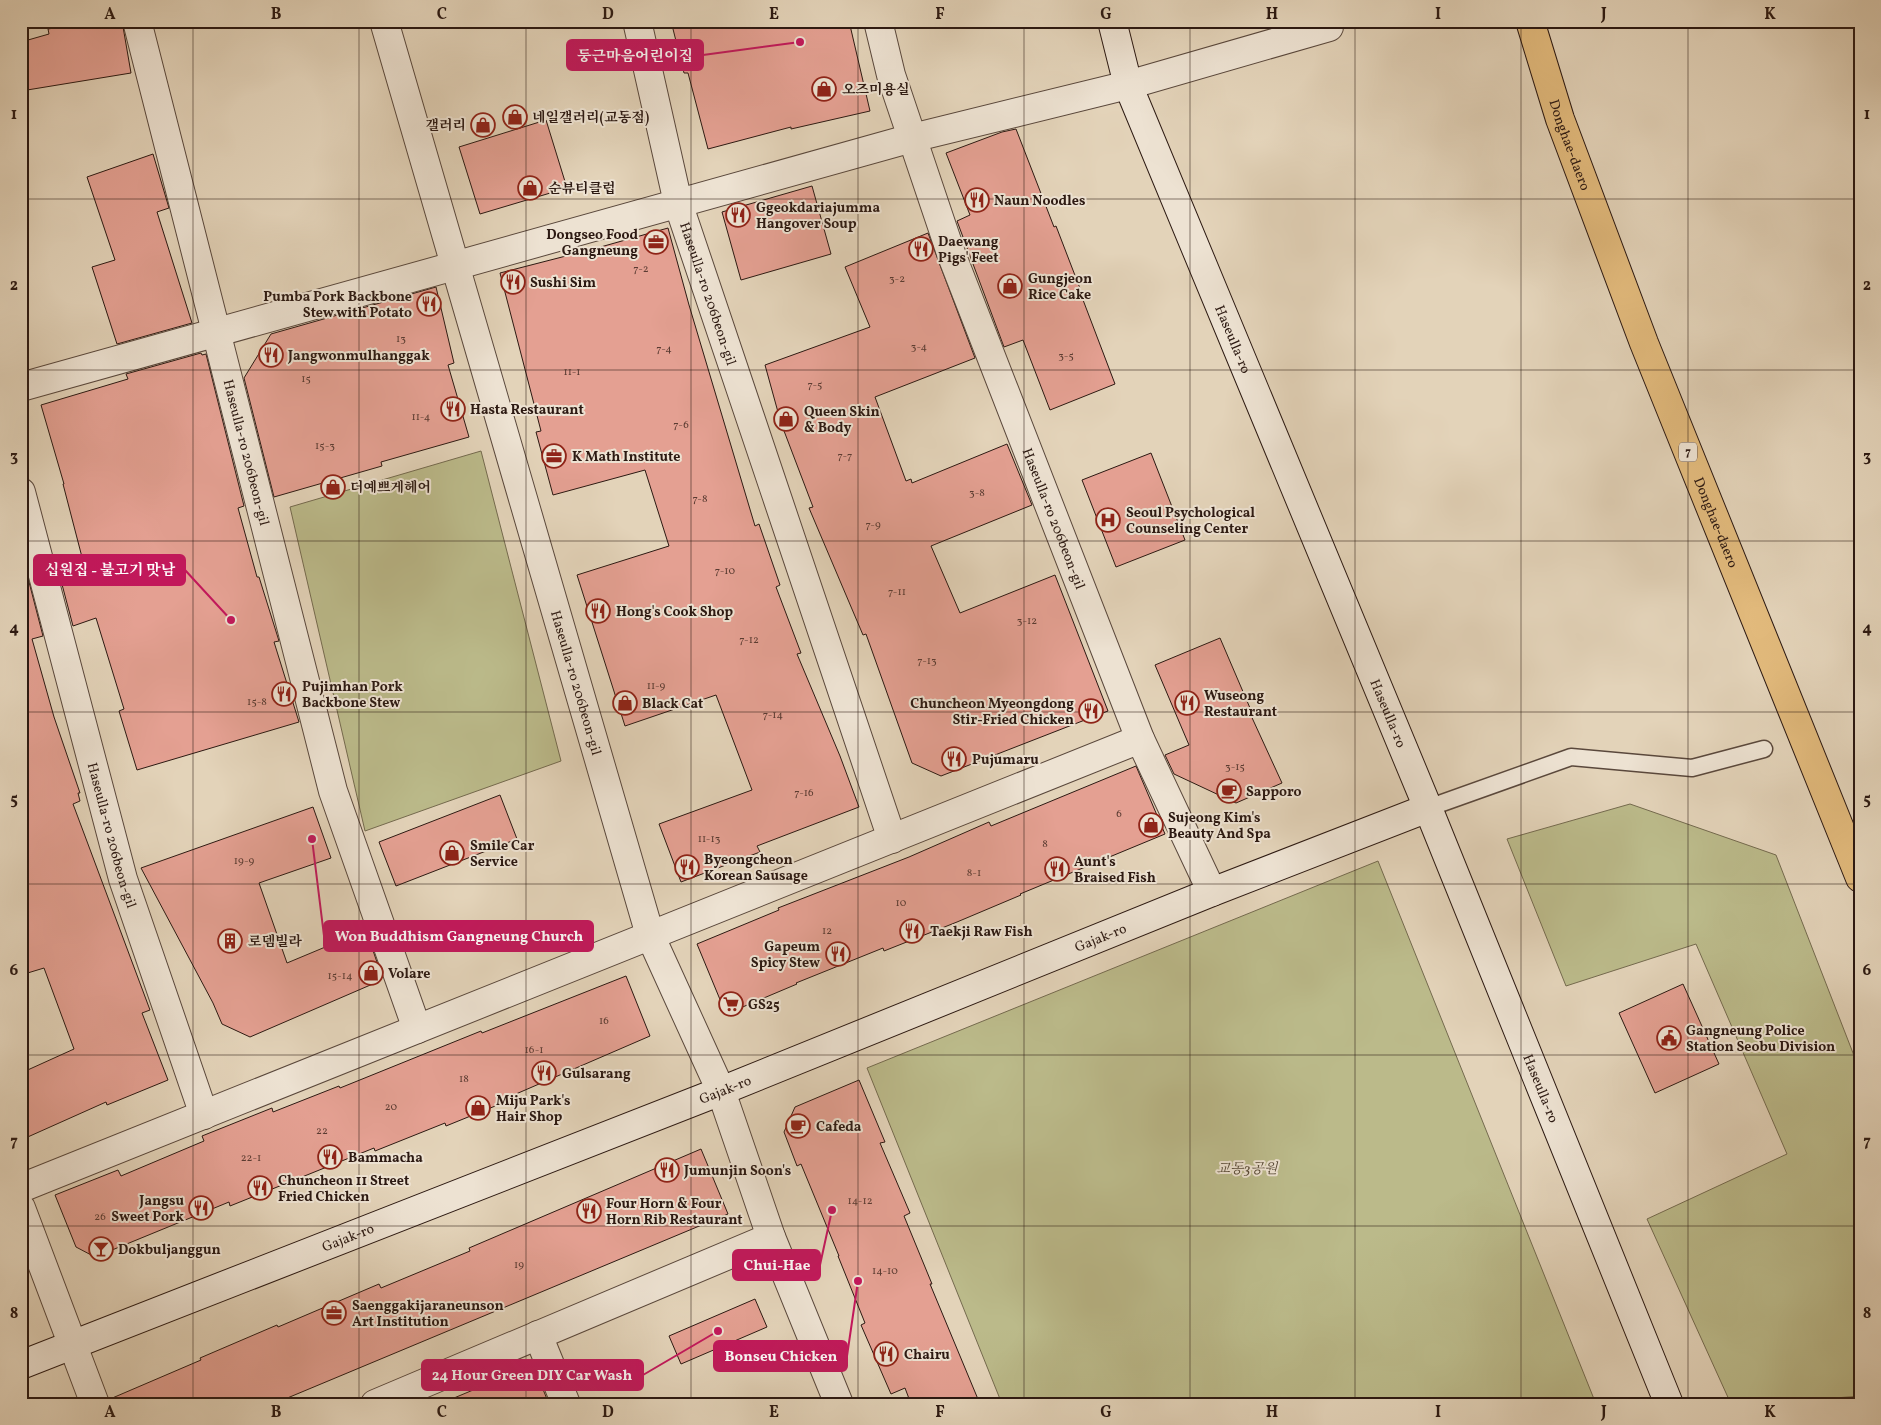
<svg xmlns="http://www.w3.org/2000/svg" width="1881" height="1425" font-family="Vollkorn,'Noto Serif KR',serif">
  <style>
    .green { fill: #bbba8a; stroke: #746a4e }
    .building { fill: #e4a092; stroke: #2c1912 }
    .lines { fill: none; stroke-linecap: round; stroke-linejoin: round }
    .lane-casing { stroke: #5a483c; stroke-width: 19 }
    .street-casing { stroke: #5a483c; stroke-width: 30 }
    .secondary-casing { stroke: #2c1912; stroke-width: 30 }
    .primary-casing { stroke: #2c1912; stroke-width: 30 }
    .lane { stroke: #ede2d2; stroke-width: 16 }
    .street { stroke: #ede2d2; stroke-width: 28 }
    .secondary { stroke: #ede2d2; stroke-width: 28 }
    .primary { stroke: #e2ba7c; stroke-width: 28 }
    .grid { fill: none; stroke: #2c1912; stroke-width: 1; stroke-opacity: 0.55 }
    .labels { text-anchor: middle; stroke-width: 4; stroke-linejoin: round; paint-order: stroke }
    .number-label { font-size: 11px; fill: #5a3b32 }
    .shield { fill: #ede2d2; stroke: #66554c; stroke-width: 1 }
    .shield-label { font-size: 12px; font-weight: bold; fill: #2c1912 }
    .poi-label { font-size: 14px; font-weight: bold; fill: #2c1912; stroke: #ede2d2; text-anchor: start }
    .street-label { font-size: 14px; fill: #2c1912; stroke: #ede2d2 }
    .park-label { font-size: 14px; font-style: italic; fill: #574936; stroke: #ede2d2 }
    .leader { fill: none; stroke: #c2185b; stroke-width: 2 }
    .callout-dot { fill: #c2185b; stroke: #ede2d2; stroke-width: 2 }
    .callout { fill: #c2185b; stroke: #c2185b; stroke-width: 2 }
    .callout-label { font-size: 15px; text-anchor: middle; font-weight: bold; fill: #fff }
    .neatline { fill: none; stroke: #2c1912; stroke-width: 2 }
    .grid-label { font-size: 16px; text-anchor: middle; font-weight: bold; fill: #2c1912 }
  </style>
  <rect width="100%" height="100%" fill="#e3d3b9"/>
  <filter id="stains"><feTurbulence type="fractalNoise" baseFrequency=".004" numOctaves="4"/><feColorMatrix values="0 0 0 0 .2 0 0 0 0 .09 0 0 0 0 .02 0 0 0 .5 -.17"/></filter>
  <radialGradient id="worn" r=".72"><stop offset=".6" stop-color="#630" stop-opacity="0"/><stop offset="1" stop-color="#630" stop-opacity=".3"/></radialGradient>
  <g class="green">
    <polygon points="481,451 561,761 365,831 290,507"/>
    <polygon points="1630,804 1776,855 1860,1071 1860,1396 1797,1401 1788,1404 1731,1404 1647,1219 1787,1154 1696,944 1566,986 1507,839"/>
    <polygon points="1378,861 1596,1404 1002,1404 867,1068"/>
  </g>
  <g class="building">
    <polygon points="95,21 122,21 131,73 21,91 21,42 49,34 48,29"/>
    <polygon points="671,21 849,21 870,111 791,129 791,127 708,149 688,73 684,73"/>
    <polygon points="546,120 567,188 480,214 459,147"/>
    <polygon points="1016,129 1054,227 1056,226 1081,291 1080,292 1115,384 1050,410 1023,340 1004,347 957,221 970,215 946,153 1002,132"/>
    <polygon points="153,154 169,208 157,212 192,323 117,344 92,267 115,260 87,177"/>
    <polygon points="812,186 831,254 741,280 722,212"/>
    <polygon points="668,228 689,305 755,526 759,524 780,585 776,587 801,653 797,654 840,756 859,807 757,846 760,852 681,882 659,824 752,790 716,695 625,726 577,575 669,546 645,470 553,495 536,432 541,431 500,273 597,248"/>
    <polygon points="928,233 975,358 875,397 906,481 911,479 912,483 1007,444 1032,505 931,546 960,613 1055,575 1108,711 941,776 912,763 866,634 863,635 809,508 813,507 781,423 765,365 870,327 845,267"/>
    <polygon points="436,287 454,363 448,365 469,437 381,462 382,466 274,497 244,378 271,334"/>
    <polygon points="201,353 202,355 206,354 244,506 238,508 257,577 259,577 279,641 274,642 299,722 137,770 119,711 124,709 96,618 73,626 59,573 83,565 83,561 63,484 64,484 41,405 128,379 126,374"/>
    <polygon points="1151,453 1185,540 1116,567 1082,480"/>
    <polygon points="29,582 43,636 32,639 54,717 80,793 78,793 80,801 73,804 150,1010 142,1013 168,1080 107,1105 106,1102 21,1140 21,1073 74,1049 44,968 21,975 21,585"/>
    <polygon points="1220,638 1250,708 1248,709 1282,783 1236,803 1174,774 1165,755 1189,745 1155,665"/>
    <polygon points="1136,766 1165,834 1020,894 1021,895 957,922 884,951 883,948 796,983 797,984 726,1014 697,944 779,910 778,908 909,857 989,822 991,826"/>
    <polygon points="500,795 517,839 396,886 379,842"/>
    <polygon points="313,807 331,858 259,883 287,963 366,930 381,974 375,983 250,1037 222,1024 213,1003 141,868"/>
    <polygon points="626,976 650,1036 509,1097 510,1100 446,1126 445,1123 375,1151 374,1148 230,1206 229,1202 95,1257 76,1247 55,1195 118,1170 121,1176 204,1141 202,1136 272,1108 273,1112 339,1086 340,1088 481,1031 482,1033"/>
    <polygon points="1683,984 1719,1064 1655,1093 1619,1013"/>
    <polygon points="859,1080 885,1142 880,1143 910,1213 904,1216 932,1284 930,1284 980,1404 911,1404 905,1388 891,1394 861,1325 865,1323 838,1256 839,1256 801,1164 797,1166 784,1132 795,1107"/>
    <polygon points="701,1149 728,1214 273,1404 110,1404 110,1399 201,1360 200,1358 277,1325 278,1327 379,1284 381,1288 470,1251 469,1248"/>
    <polygon points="755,1299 767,1327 681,1364 669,1336"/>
    <polygon points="533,1365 549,1404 442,1404 442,1403"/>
  </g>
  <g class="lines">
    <g class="lane-casing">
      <polyline id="lane" points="1428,808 1571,757 1692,768 1764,749"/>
    </g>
    <g class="street-casing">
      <g id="street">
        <path id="s1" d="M137,21l196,770 84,238"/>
        <path id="s2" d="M384,21l266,914 71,156 50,146 68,167"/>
        <path id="s3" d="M637,21l41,182 214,636"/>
        <path id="s4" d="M878,21l13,54 61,181 188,483 72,153"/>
        <polyline points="21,387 912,138 1128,85 1329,27 1328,21"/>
        <path id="s5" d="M21,492l102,387 81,236"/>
        <polyline points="21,1188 1140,739"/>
        <polyline points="21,1208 95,1404"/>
        <polyline points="538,1335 566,1404"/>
        <polyline points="375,1404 771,1237"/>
      </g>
    </g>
    <g class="secondary-casing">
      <g id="secondary">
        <path id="s6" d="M1112,21l16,64 300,723 241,596"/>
        <path id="s7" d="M21,1365l700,-274 491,-199 216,-84"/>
      </g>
    </g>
    <g class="primary-casing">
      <g id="primary">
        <path id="s8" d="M1530,21l30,98 84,224 216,535"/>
      </g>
    </g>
    <use href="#lane" class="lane"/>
    <use href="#street" class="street"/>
    <use href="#secondary" class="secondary"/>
    <use href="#primary" class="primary"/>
  </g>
  <path class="grid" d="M193,21v1383M359,21v1383M526,21v1383M691,21v1383M858,21v1383M1024,21v1383M1190,21v1383M1355,21v1383M1521,21v1383M1688,21v1383M21,199h1839M21,370h1839M21,541h1839M21,712h1839M21,884h1839M21,1055h1839M21,1226h1839"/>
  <defs>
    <g id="shop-ring" transform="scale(1.25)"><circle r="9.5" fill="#ede2d2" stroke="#8f2418" stroke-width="1.5"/><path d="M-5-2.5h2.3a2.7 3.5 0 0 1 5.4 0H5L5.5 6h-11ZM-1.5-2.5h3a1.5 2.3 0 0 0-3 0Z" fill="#8f2418"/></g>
    <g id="restaurant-ring" transform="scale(1.25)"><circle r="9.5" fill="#ede2d2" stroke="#8f2418" stroke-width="1.5"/><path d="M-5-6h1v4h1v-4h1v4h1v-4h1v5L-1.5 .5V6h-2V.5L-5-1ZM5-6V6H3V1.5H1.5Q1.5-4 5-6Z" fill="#8f2418"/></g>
    <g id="office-ring" transform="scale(1.25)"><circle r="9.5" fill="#ede2d2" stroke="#8f2418" stroke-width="1.5"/><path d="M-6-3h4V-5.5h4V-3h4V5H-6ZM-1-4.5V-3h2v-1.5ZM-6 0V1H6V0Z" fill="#8f2418"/></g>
    <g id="hospital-ring" transform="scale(1.25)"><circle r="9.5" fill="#ede2d2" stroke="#8f2418" stroke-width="1.5"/><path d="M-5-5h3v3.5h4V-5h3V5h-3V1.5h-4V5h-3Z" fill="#8f2418"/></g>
    <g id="cafe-ring" transform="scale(1.25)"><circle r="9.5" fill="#ede2d2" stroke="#8f2418" stroke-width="1.5"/><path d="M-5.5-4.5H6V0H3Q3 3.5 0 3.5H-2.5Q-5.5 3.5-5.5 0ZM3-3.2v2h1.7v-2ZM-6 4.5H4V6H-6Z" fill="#8f2418"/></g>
    <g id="building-ring" transform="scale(1.25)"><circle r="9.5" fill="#ede2d2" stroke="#8f2418" stroke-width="1.5"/><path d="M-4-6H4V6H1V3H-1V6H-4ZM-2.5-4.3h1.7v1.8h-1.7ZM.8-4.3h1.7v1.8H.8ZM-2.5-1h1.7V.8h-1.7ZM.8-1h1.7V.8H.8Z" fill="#8f2418"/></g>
    <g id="supermarket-ring" transform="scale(1.25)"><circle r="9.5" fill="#ede2d2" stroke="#8f2418" stroke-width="1.5"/><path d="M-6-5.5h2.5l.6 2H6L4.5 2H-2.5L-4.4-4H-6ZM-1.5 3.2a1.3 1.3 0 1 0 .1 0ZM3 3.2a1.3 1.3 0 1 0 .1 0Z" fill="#8f2418"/></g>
    <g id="civic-ring" transform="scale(1.25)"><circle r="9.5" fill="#ede2d2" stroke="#8f2418" stroke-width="1.5"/><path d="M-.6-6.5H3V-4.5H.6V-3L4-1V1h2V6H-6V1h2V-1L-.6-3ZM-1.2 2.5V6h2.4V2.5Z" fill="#8f2418"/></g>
    <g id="bar-ring" transform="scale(1.25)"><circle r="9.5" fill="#ede2d2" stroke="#8f2418" stroke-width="1.5"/><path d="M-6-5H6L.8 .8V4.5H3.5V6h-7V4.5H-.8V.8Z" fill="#8f2418"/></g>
  </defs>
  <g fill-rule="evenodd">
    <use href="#shop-ring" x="824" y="89"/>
    <use href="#shop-ring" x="515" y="117"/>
    <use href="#shop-ring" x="483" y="125"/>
    <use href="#shop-ring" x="530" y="188"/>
    <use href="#restaurant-ring" x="977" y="200"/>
    <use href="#restaurant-ring" x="738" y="215"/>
    <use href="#office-ring" x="656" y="242"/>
    <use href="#restaurant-ring" x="921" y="249"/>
    <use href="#restaurant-ring" x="513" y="282"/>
    <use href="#shop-ring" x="1010" y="286"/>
    <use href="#restaurant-ring" x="429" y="304"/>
    <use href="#restaurant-ring" x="271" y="355"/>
    <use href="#restaurant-ring" x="453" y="409"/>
    <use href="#shop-ring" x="786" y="419"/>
    <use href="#office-ring" x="554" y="456"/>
    <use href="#shop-ring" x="333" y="487"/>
    <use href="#hospital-ring" x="1108" y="520"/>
    <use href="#restaurant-ring" x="598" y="611"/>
    <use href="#restaurant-ring" x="284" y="694"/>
    <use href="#shop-ring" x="625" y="703"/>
    <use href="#restaurant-ring" x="1187" y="703"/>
    <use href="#restaurant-ring" x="1091" y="711"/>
    <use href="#restaurant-ring" x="954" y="759"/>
    <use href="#cafe-ring" x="1229" y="791"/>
    <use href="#shop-ring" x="1151" y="825"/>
    <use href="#shop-ring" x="452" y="853"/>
    <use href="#restaurant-ring" x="687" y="867"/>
    <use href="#restaurant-ring" x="1057" y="869"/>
    <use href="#restaurant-ring" x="912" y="931"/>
    <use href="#building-ring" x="230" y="941"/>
    <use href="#restaurant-ring" x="838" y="954"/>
    <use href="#shop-ring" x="371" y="973"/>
    <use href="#supermarket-ring" x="731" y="1004"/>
    <use href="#civic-ring" x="1669" y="1038"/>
    <use href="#restaurant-ring" x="544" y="1073"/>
    <use href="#shop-ring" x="478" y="1108"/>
    <use href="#cafe-ring" x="798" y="1126"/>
    <use href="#restaurant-ring" x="330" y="1157"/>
    <use href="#restaurant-ring" x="667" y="1170"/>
    <use href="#restaurant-ring" x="260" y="1188"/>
    <use href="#restaurant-ring" x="201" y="1208"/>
    <use href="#restaurant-ring" x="589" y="1211"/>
    <use href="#bar-ring" x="101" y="1249"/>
    <use href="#office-ring" x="334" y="1313"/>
    <use href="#restaurant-ring" x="886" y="1354"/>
  </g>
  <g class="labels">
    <g class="number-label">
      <text x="641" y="272">7-2</text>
      <text x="897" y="282">3-2</text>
      <text x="401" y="342">13</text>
      <text x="919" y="350">3-4</text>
      <text x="664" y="352">7-4</text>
      <text x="1066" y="359">3-5</text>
      <text x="572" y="375">11-1</text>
      <text x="306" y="382">15</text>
      <text x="815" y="388">7-5</text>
      <text x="421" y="420">11-4</text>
      <text x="681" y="428">7-6</text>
      <text x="325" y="449">15-3</text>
      <text x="845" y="459">7-7</text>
      <text x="977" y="496">3-8</text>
      <text x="700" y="502">7-8</text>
      <text x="873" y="528">7-9</text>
      <text x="725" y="574">7-10</text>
      <text x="897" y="595">7-11</text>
      <text x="1027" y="624">3-12</text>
      <text x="749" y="643">7-12</text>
      <text x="927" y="664">7-13</text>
      <text x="656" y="689">11-9</text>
      <text x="257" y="705">15-8</text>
      <text x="773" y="718">7-14</text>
      <text x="1235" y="770">3-15</text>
      <text x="804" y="796">7-16</text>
      <text x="1119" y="817">6</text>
      <text x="709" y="842">11-13</text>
      <text x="1045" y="847">8</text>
      <text x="244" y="864">19-9</text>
      <text x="974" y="876">8-1</text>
      <text x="901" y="906">10</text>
      <text x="827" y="934">12</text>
      <text x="340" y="979">15-14</text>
      <text x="604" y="1024">16</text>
      <text x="534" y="1053">16-1</text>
      <text x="464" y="1082">18</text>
      <text x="391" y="1110">20</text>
      <text x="322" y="1134">22</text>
      <text x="251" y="1161">22-1</text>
      <text x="860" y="1204">14-12</text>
      <text x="100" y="1220">26</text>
      <text x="519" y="1268">19</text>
      <text x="885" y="1274">14-10</text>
    </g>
    <rect class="shield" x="1679" y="442.5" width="18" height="19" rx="4"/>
    <g class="shield-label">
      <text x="1688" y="456">7</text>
    </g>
    <g class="poi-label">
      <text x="842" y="94">오즈미용실</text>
      <text x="532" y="122">네일갤러리(교동점)</text>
      <text x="466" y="130" text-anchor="end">갤러리</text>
      <text x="548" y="193">순뷰티클럽</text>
      <text x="994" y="205">Naun Noodles</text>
      <text x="756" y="212">Ggeokdariajumma<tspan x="756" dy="16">Hangover Soup</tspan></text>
      <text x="638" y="239" text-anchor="end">Dongseo Food<tspan x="638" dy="16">Gangneung</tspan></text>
      <text x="938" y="246">Daewang<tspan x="938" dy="16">Pigs' Feet</tspan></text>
      <text x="1028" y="283">Gungjeon<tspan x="1028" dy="16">Rice Cake</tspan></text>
      <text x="530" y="287">Sushi Sim</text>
      <text x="412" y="301" text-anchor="end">Pumba Pork Backbone<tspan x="412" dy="16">Stew with Potato</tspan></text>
      <text x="288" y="360">Jangwonmulhanggak</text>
      <text x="470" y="414">Hasta Restaurant</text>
      <text x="804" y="416">Queen Skin<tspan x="804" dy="16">&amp; Body</tspan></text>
      <text x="572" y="461">K Math Institute</text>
      <text x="350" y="492">더예쁘게헤어</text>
      <text x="1126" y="517">Seoul Psychological<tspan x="1126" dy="16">Counseling Center</tspan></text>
      <text x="616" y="616">Hong's Cook Shop</text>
      <text x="302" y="691">Pujimhan Pork<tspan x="302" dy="16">Backbone Stew</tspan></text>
      <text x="1204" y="700">Wuseong<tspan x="1204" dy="16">Restaurant</tspan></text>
      <text x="642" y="708">Black Cat</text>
      <text x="1074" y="708" text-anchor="end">Chuncheon Myeongdong<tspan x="1074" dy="16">Stir-Fried Chicken</tspan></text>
      <text x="972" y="764">Pujumaru</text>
      <text x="1246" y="796">Sapporo</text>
      <text x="1168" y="822">Sujeong Kim's<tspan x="1168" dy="16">Beauty And Spa</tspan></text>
      <text x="470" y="850">Smile Car<tspan x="470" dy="16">Service</tspan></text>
      <text x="704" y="864">Byeongcheon<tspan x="704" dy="16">Korean Sausage</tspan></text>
      <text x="1074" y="866">Aunt's<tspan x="1074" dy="16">Braised Fish</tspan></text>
      <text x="930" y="936">Taekji Raw Fish</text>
      <text x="248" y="946">로뎀빌라</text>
      <text x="820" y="951" text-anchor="end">Gapeum<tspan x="820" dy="16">Spicy Stew</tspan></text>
      <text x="388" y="978">Volare</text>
      <text x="748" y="1009">GS25</text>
      <text x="1686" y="1035">Gangneung Police<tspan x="1686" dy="16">Station Seobu Division</tspan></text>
      <text x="562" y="1078">Gulsarang</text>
      <text x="496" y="1105">Miju Park's<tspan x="496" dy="16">Hair Shop</tspan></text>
      <text x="816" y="1131">Cafeda</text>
      <text x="348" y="1162">Bammacha</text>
      <text x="684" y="1175">Jumunjin Soon's</text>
      <text x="278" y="1185">Chuncheon 11 Street<tspan x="278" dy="16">Fried Chicken</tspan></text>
      <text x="184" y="1205" text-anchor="end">Jangsu<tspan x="184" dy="16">Sweet Pork</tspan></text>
      <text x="606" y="1208">Four Horn &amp; Four<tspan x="606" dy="16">Horn Rib Restaurant</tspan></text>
      <text x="118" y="1254">Dokbuljanggun</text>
      <text x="352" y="1310">Saenggakijaraneunson<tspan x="352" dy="16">Art Institution</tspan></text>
      <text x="904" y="1359">Chairu</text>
    </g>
    <g class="street-label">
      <text dy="5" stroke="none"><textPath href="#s8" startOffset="130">Donghae-daero</textPath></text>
      <text dy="5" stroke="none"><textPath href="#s3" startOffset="282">Haseulla-ro 206beon-gil</textPath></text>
      <text dy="5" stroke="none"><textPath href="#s6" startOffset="341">Haseulla-ro</textPath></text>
      <text dy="5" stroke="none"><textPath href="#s1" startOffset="445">Haseulla-ro 206beon-gil</textPath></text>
      <text dy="5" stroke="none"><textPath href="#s4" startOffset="528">Haseulla-ro 206beon-gil</textPath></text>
      <text dy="5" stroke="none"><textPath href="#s8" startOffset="535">Donghae-daero</textPath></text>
      <text dy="5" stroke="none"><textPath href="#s2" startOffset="689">Haseulla-ro 206beon-gil</textPath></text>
      <text dy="5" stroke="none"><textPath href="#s6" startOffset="746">Haseulla-ro</textPath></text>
      <text dy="5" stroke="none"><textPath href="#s5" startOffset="355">Haseulla-ro 206beon-gil</textPath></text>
      <text dy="5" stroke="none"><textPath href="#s7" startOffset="1161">Gajak-ro</textPath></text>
      <text dy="5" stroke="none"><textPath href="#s6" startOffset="1151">Haseulla-ro</textPath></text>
      <text dy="5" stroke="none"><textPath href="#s7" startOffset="756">Gajak-ro</textPath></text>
      <text dy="5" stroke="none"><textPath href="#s7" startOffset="351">Gajak-ro</textPath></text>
    </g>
    <g class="park-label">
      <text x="1247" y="1173">교동3공원</text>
    </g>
  </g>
  <path class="leader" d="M800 42L703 55M231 620L185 570M312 839L324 936M832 1210L820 1265M858 1281L847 1356M718 1331L643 1375"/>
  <g class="callout-dot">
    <circle cx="800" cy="42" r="5"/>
    <circle cx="231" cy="620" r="5"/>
    <circle cx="312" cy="839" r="5"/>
    <circle cx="832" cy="1210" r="5"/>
    <circle cx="858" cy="1281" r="5"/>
    <circle cx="718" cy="1331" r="5"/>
  </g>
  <g class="callout">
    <rect x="567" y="40" width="136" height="30" rx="5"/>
    <rect x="34" y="555" width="151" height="30" rx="5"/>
    <rect x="324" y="921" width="269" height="30" rx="5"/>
    <rect x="733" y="1250" width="87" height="30" rx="5"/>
    <rect x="714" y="1341" width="133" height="30" rx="5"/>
    <rect x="422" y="1360" width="221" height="30" rx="5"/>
  </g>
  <g class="callout-label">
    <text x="635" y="61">둥근마음어린이집</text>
    <text x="110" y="575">십원집 - 불고기 맛남</text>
    <text x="459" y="941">Won Buddhism Gangneung Church</text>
    <text x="777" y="1270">Chui-Hae</text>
    <text x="781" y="1361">Bonseu Chicken</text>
    <text x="532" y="1380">24 Hour Green DIY Car Wash</text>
  </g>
  <rect width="1881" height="1425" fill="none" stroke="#e3d3b9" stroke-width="55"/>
  <rect x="28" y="28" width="1826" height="1370" class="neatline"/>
  <g class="grid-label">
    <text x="110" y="19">A</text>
    <text x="276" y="19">B</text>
    <text x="442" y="19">C</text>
    <text x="608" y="19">D</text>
    <text x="774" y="19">E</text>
    <text x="940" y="19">F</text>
    <text x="1106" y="19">G</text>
    <text x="1272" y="19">H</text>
    <text x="1438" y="19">I</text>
    <text x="1604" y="19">J</text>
    <text x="1770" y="19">K</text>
    <text x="14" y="119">1</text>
    <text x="1867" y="119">1</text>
    <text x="14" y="290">2</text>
    <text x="1867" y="290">2</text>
    <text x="14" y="461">3</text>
    <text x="1867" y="461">3</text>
    <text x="14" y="633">4</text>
    <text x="1867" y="633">4</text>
    <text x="14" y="804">5</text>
    <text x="1867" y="804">5</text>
    <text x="14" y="975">6</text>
    <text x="1867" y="975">6</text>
    <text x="14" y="1146">7</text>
    <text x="1867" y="1146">7</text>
    <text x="14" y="1318">8</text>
    <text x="1867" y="1318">8</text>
    <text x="110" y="1417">A</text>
    <text x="276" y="1417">B</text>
    <text x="442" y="1417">C</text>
    <text x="608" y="1417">D</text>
    <text x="774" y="1417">E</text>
    <text x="940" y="1417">F</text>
    <text x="1106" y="1417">G</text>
    <text x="1272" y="1417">H</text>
    <text x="1438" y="1417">I</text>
    <text x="1604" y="1417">J</text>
    <text x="1770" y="1417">K</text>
  </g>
  <rect width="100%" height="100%" filter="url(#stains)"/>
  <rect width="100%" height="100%" fill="url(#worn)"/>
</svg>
